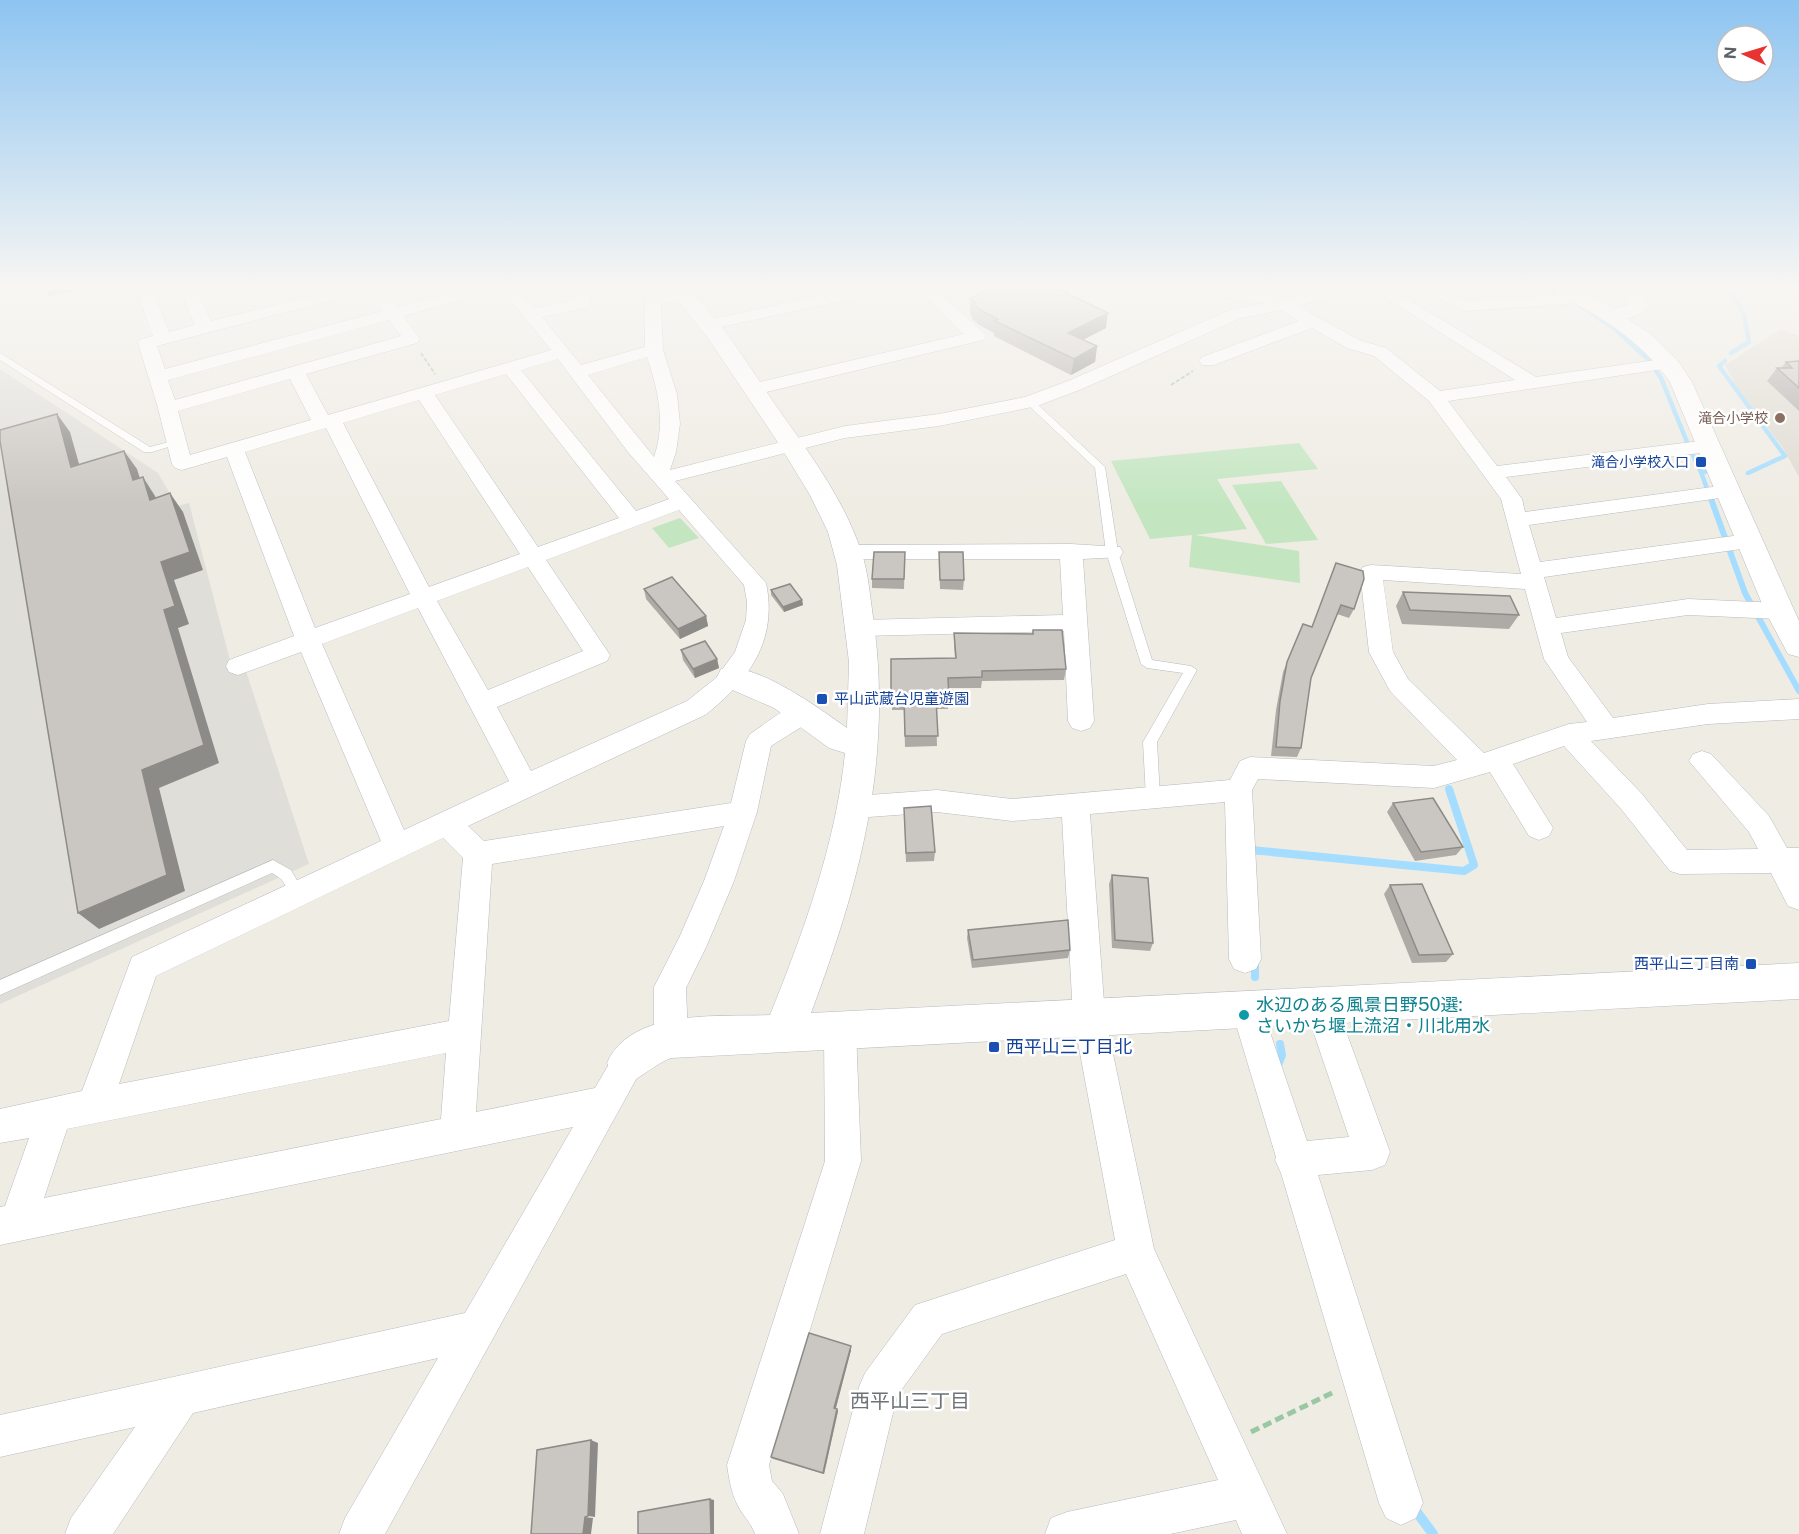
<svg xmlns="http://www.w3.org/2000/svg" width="1799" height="1534" font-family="'Public Sans','Noto Sans JP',sans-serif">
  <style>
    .industrial { fill: #e0ded9 }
    .education { fill: #dfdbd2 }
    .green { fill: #c3e6c1 }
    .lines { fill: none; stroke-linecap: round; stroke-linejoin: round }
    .stream-far3 { stroke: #a4ddff; stroke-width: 4.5 }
    .stream-far2 { stroke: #a4ddff; stroke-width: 6 }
    .stream-far1 { stroke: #a4ddff; stroke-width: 8 }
    .stream { stroke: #a4ddff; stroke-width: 10 }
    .lane-casing { stroke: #b7babe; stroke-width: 1 }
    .street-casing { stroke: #b7babe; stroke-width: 1 }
    .secondary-casing { stroke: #b6babe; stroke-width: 1 }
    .path-far1 { stroke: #9ac7a4; stroke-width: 2; stroke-dasharray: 4 2; stroke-linecap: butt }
    .path { stroke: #9ac7a4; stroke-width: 5; stroke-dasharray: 9 4.5; stroke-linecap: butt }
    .lane { fill: #fff; fill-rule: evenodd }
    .street { fill: #fff; fill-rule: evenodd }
    .secondary { fill: #fff; fill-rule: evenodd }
    .wall { fill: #aeaba7 }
    .shaded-wall { fill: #8d8b88 }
    .building { fill: #cac7c2; stroke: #8d8b88; stroke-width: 1.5 }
    .education-dot { fill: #8d6e63; stroke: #fff; stroke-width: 2 }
    .transit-dot { fill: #1a4fb4; stroke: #fff; stroke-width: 2 }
    .culture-dot { fill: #0f9aa8; stroke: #fff; stroke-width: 2 }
    .labels { text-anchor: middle; stroke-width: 5; stroke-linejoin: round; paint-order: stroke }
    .far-education-label { font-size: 14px; fill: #785e54; stroke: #fff; text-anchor: end }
    .far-transit-label { font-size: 14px; fill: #164399; stroke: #fff; text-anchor: end }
    .transit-label { font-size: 15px; fill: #164399; stroke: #fff; text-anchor: start }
    .near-culture-label { font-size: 18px; fill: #0d838f; stroke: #fff; text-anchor: start }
    .near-transit-label { font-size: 18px; fill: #164399; stroke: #fff; text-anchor: start }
    .near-neighbourhood-label { font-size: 20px; fill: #6d7377; stroke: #fff }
  </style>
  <rect width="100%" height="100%" fill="#efece4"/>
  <polygon class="industrial" points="0,369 158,473 177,506 189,503 233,672 245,668 309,864 0,1004"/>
  <polygon class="education" points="1781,329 1799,336 1799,477 1783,448 1738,389 1725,365"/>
  <g class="green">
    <polygon points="1299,443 1318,469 1217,479 1247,529 1195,535 1299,551 1300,583 1189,567 1192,535 1150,539 1111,461"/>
    <polygon points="1281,481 1318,540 1266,544 1232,485"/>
    <polygon points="680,518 699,538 669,548 652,528"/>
  </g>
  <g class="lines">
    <g class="stream-far3">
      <polyline points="1549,290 1554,293"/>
      <polyline points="1731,290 1744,314 1749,342 1731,353"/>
      <polyline points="1579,305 1616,330 1649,360"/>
      <polyline points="1725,361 1719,366 1785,456 1748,473"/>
      <polyline points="1655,369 1661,378 1687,442"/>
      <polyline points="1692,453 1701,472"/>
      <polyline points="1705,472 1701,472 1710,497"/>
    </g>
    <polyline class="stream-far2" points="1710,496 1745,593 1799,691"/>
    <g class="stream-far1">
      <polyline points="1252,854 1251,850 1464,871 1474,865 1449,789"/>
      <polyline points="1255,961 1255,977"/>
      <polyline points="1277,1068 1282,1055 1280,1044"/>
    </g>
    <polyline class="stream" points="1413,1507 1433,1534"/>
    <g class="lane-casing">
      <g id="lane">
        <polygon points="0,353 150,447 176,440 181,443 152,452 144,452 0,360"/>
        <polygon points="1027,400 1033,400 1105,467 1118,552 1152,660 1191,666 1197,670 1157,742 1160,797 1158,801 1148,801 1146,797 1143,742 1183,673 1147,668 1141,664 1106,552 1095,468 1027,404"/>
        <path d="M273,860l18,10 14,24 -2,5c-14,5 -14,-11 -22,-20 -1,-1 -7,-5 -9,-6l-272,122v-15z"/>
      </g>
    </g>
    <g class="street-casing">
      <g id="street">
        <path d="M136,290h16l17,42 26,-7 -15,-35h16l15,31 123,-31h27l-2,3 -202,53 8,23 218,-58 -14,-21h16l12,17 65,-17h26l-2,3 -83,23 17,23 -3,4 -111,31 22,41 223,-65 -49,-60h17l15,18 40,-8 2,-10h12l2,13 -2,4 -46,10 39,48 64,-18v-46l2,-4 36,-7 6,2 2,3 -2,3 -28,6 2,46 14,44 3,30 -4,28 -6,18 175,-44 94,-12 86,-17 43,-16 162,-71 36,-7 -62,-8 -8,-5h47l25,3 17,6 33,-9h26l-2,3 -44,13 61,34 27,8 54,43 75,-11 -141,-90h19l143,87 134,-19 6,1 3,4 -3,4 -6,1 -222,33 49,65 211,-26 7,2 3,4 -3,4 -7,2 -202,25 16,22 3,13 202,-27 7,2 3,4 -3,4 -7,2 -198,28 11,37 208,-28 8,2 3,5 -3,5 -8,2 -204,29 12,41 132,-19 91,4 8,2 4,6 -4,6 -8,2 -91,-4 -127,18 7,24 45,61 95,-14 91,-5v20l-91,5 -117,17 51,53 45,56 71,-1 -9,-17 -60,-71 4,-7 9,-3 9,3 58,62 18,32h12v62l-11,-4 -17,-33 -91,1 -10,-3 -48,-61 -58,-64 -51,18 40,64 -4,8 -10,4 -10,-4 -39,-64 -56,16 -176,-9 -6,11 9,169 -5,10 -11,4 -11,-4 -5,-10 -4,-157 -135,12 15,202 49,233 133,285h-45l-6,-14 -66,14h-125l6,-16 16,-6 151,-32 -92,-206 -184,60 -45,62 -33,138h-44l39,-147 6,-14 50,-68 200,-65 -42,-224 -11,-199 -50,4 -75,-9 -82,6 -10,-3 -4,-8 4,-8 10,-3 82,-6 75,9 218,-19 10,-19 10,-4 184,9 23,-6 -67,-69 -21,-39 -9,-80 3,-5 8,-2 150,9 -20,-75 -72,-98 -55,-45 -27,-8 -35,-20 -98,37h-12l-3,-4 3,-4 97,-36 -18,-11 -40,8 -159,71 -45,17 -98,20 -94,12 -170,43 91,102c12,57 -17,98 -61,132l-237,111 16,15 247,-38 15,-62 4,-7c17,-11 43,-35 64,-29l4,7 -4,7 -43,27 -14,66 -23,69 -27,64 -21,43 2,51 -5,11 -12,5 -12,-5 -5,-11v-52l25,-49 25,-57 20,-55 -232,38 -16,248 119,-24 21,-36 12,-5 12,5 5,11 -260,471h-46l6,-16 93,-160 -245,55 -80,121h-48l6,-16 64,-91 -135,30v-42l465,-102 108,-186 -573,118v-38l5,-1 24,-68 -29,5v-34l82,-18 50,-134 249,-116 -80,-189 -63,23 -9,-3 -3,-6 3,-6 65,-24 -67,-179 -45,13 -7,-2 -3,-4 -14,-56 -20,-65 3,-4 12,-3zM389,320l12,16 -226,64 -7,-20zM647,357c11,33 19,66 7,100l-66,-82zM558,359l70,93 41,47 -33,12 -115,-141zM506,374l113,144 -81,29 -103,-152zM290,379l21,41 -121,35 -12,-44zM419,400l101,154 -91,33 -86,-164zM326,428l84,166 -95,34 -70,-176zM679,510l65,75 3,17 -1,18 -11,32 -19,26 -29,23 -156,70 -34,-64 110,-46 3,-6 -64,-95zM528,567l55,84 -95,39 -51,-89zM1383,580l142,9 19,70 43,63 -18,2 -85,29 -76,-74 -15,-27zM418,608l91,173 -105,49 -82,-186zM443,838l20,20 -14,163 -330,63 37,-108zM446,1053l-5,66 -397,79 23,-69z"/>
        <polygon points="846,290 877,290 869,295 707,330 701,329 698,325 701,321 707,320"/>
        <polygon points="918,290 936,290 983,332 986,336 983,340 754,395 747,393 745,389 747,385 964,334"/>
        <polygon points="1425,290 1446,290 1468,301 1580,293 1588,298 1580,303 1466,311 1427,293"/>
        <path d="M1621,290h16l12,16c-8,11 -29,16 -42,13l-2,-4 2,-4 24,-7z"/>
        <polygon points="1071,544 1120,547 1123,552 1120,557 1083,559 1094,721 1090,728 1081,731 1072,728 1068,721 1064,631 861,636 853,634 849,628 853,622 861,620 1063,615 1060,559 848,559 840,557 837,552 840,547 848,545"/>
        <polygon points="1320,989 1331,993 1336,1004 1390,1152 1385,1165 1372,1170 1318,1175 1423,1503 1416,1518 1401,1525 1386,1518 1379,1503 1281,1173 1275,1160 1276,1157 1231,1008 1236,997 1247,993 1258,997 1307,1141 1349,1137 1304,1004 1309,993"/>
        <path d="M840,1014l12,5 4,11 5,131 -92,304 3,16 11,13 16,40h-44c-4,-12 -13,-19 -18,-30 -6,-12 -8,-26 -10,-39l98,-304 -1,-131 4,-11z"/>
      </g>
    </g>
    <g class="secondary-casing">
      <g id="secondary">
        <path d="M669,290h21c33,34 58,74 84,113 33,47 69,94 87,148 8,23 9,48 13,72 18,141 -14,259 -63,390l988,-50v36l-1128,59c-16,6 -27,18 -43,25l-15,-6 -6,-14c24,-55 113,-46 163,-48 34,-84 66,-172 75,-262l-16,-5 -55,-40 -53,-23 -4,-8 4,-8c33,-9 99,40 126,59l2,-66 -12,-97 -9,-33 -18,-37 -33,-54 -71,-106z"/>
        <path d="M1555,290h25l26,14 46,31 26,26 14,21 107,239v36l-11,-3 -23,-43 -95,-229c-28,-41 -69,-65 -112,-88z"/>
      </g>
    </g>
    <g class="path-far1">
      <polyline points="421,353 435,374"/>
      <polyline points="1171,385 1193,371"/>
    </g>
    <polyline class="path" points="1251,1432 1336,1391"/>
    <use href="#lane" class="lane"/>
    <use href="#street" class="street"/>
    <use href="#secondary" class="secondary"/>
  </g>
  <g class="wall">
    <polygon points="984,290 1070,290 1069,292 1067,293 1106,328 1083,340 1097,346 1095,362 1071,375 994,336 994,333 979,325 972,319 972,316 970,314 970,299 984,292"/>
    <polygon points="1799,361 1799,411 1767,381 1777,368 1781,368 1786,362"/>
    <polygon points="905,552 904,589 872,588 872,579"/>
    <polygon points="939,552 964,580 963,590 940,589"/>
    <polygon points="1336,563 1354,609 1349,618 1337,614 1311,678 1301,748 1297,757 1271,756 1276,710 1283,672 1303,624 1312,627"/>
    <polygon points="644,589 706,616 708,626 680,639 646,599"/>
    <polygon points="771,590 802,600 803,605 784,612 771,595"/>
    <polygon points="1403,592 1519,615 1509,629 1402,624 1396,606"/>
    <polygon points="1033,630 1066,669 1064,680 982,681 981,688 948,688 948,709 936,709 937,746 905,747 904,710 892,710 891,659 955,658 954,644 954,633 1032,634"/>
    <polygon points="681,650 717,659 719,668 695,678 683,660"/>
    <polygon points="1393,803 1463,847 1456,855 1415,861 1387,812"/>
    <polygon points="904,808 935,852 934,861 906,862"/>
    <polygon points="1112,875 1153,943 1150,951 1112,948 1109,884"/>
    <polygon points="1390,885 1453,954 1446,962 1412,963 1384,894"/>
    <polygon points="968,930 1070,950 1068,958 972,968 967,938"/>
    <polygon points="851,1346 851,1350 836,1408 837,1409 838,1411 824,1474 773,1459 771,1457"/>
  </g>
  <g class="shaded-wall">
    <polygon points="45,290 76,290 49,296"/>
    <polygon points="1054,290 1070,290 1069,292 1060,297"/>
    <polygon points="1108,313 1106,328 1066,348 1068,333"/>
    <polygon points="1097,346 1095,362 1071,375 1074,359"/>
    <polygon points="57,414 70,432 85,485 71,467"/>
    <polygon points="124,451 137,469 146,498 133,480"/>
    <polygon points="143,477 155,496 163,518 150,500"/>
    <polygon points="170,493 183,512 203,570 174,580 189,624 178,628 219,763 159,788 185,891 99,929 78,913 142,770 164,610 161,562"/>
    <polygon points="802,600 803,605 784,612 783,607"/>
    <polygon points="706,616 708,626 680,639 678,629"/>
    <polygon points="717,659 719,668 695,678 693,669"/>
    <polygon points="851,1346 851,1350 835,1411 834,1408"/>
    <polygon points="837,1409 838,1411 824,1474 823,1473"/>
    <polygon points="591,1440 598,1443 595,1517 588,1516"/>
    <polygon points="710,1499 714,1500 714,1534 711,1534"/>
    <polygon points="585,1517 593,1518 591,1534 583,1534"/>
  </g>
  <g class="building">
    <polygon points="989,290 1060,290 1108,313 1068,333 1097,346 1074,359 995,321 998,319 980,310 973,304 976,302 970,299"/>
    <polygon points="1799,361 1799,388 1777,368 1792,368 1786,362"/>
    <polygon points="57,414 71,467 124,451 133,480 143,477 150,500 170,493 190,552 161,562 175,606 164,610 204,745 142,770 167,875 78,913 0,441 0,430"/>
    <polygon points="874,552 905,552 904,579 872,579"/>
    <polygon points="939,552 963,552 964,580 940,580"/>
    <polygon points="1336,563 1363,571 1364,579 1354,609 1341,605 1311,678 1301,748 1276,747 1280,701 1287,662 1303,624 1312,627"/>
    <polygon points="672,577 706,616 678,629 644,589"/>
    <polygon points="790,584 802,600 783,607 771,590"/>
    <polygon points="1403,592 1510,596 1519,615 1410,610"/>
    <polygon points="1033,630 1062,630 1066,669 982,671 982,677 948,678 949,698 936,699 938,736 905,736 904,699 891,699 891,659 956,658 954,633 1033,634"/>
    <polygon points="705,641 717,659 693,669 681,650"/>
    <polygon points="1433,798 1463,847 1421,852 1393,803"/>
    <polygon points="931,806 935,852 906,853 904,808"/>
    <polygon points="1112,875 1148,878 1153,943 1115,940"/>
    <polygon points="1422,884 1453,954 1419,955 1390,885"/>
    <polygon points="1068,920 1070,950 973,960 968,930"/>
    <polygon points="809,1333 851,1346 834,1408 837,1409 823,1473 771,1457"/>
    <polygon points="591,1440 588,1516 585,1517 583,1534 531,1534 537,1450"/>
    <polygon points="710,1499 711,1534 638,1534 638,1512"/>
  </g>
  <linearGradient id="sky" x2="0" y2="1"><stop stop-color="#8dc4f1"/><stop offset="0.57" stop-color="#f8f6f3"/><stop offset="1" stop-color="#f8f6f3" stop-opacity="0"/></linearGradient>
  <rect width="1799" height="505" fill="url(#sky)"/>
  <circle class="education-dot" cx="1780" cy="418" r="6"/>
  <g class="transit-dot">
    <rect x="1695" y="456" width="12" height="12" rx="3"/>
    <rect x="816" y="693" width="12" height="12" rx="3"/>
    <rect x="1745" y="958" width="12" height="12" rx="3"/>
    <rect x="988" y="1041" width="12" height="12" rx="3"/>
  </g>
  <circle class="culture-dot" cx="1244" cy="1015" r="6"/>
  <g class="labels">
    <g class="far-education-label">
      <text x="1768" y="423">滝合小学校</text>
    </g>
    <g class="far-transit-label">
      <text x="1689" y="467">滝合小学校入口</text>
    </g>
    <g class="transit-label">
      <text x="834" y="704">平山武蔵台児童遊園</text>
      <text x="1739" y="969" text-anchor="end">西平山三丁目南</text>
    </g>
    <g class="near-culture-label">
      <text x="1256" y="1011">水辺のある風景日野50選:<tspan x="1256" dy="21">さいかち堰上流沼・川北用水</tspan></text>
    </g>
    <g class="near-transit-label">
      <text x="1006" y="1053">西平山三丁目北</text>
    </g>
    <g class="near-neighbourhood-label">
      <text x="910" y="1408">西平山三丁目</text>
    </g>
  </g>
  <g transform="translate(1745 54) rotate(274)"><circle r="28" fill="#ffffff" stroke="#bec0c1" stroke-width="1.5"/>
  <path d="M0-4.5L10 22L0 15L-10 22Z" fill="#e93330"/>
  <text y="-9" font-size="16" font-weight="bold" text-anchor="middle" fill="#5c6165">N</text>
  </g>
</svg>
